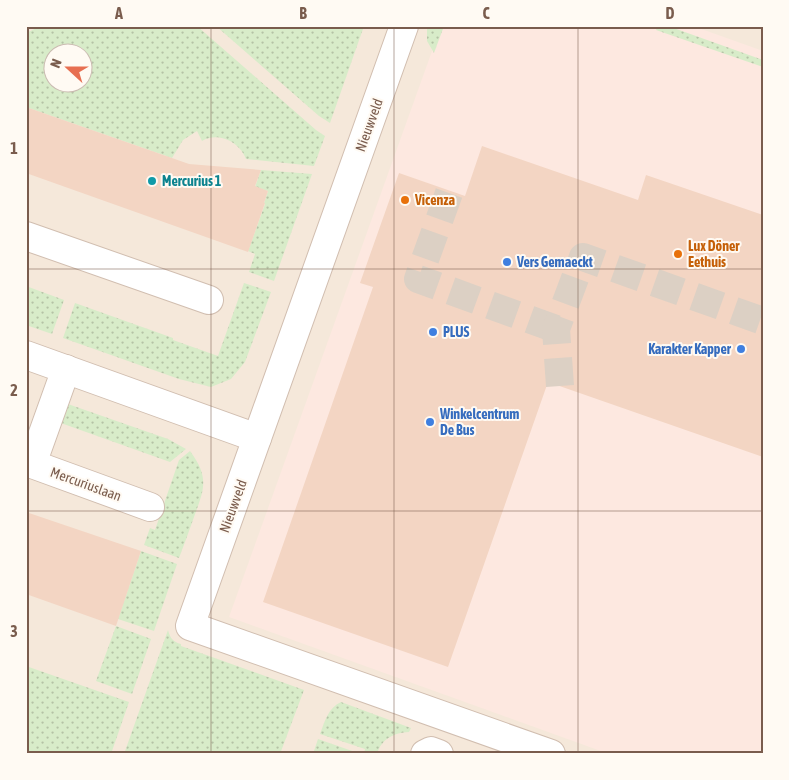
<svg xmlns="http://www.w3.org/2000/svg" width="789" height="780" font-family="'Asap Condensed',sans-serif">
  <style>
    .residential { fill: #f5e8da; fill-rule: evenodd }
    .commercial { fill: #fde8e0 }
    .grass { fill: url(#grass-dots); fill-rule: evenodd }
    .building { fill: #f3d5c3 }
    .lines { fill: none; stroke-linecap: round; stroke-linejoin: round }
    .minor-tunnel { stroke: #dcd0c4; stroke-width: 28; stroke-dasharray: 28 14; stroke-linecap: butt }
    .minor-casing { stroke: #d1beb0; stroke-width: 30 }
    .minor { stroke: #fff; stroke-width: 28 }
    .grid { fill: none; stroke: #7a5c4d; stroke-width: 1; stroke-opacity: 0.55 }
    .culture-dot { fill: #0f9aa8; stroke: #fffaf3; stroke-width: 2 }
    .food-dot { fill: #e8710a; stroke: #fffaf3; stroke-width: 2 }
    .shop-dot { fill: #3f7fe0; stroke: #fffaf3; stroke-width: 2 }
    .labels { text-anchor: middle; stroke-width: 4; stroke-linejoin: round; paint-order: stroke }
    .street-label { font-size: 14px; fill: #7a5c4d; stroke: #fffaf3 }
    .culture-label { font-size: 14px; font-weight: bold; fill: #0d838f; stroke: #fffaf3; text-anchor: start }
    .food-label { font-size: 14px; font-weight: bold; fill: #c56008; stroke: #fffaf3; text-anchor: start }
    .shop-label { font-size: 14px; font-weight: bold; fill: #366cbe; stroke: #fffaf3; text-anchor: start }
    .neatline { fill: none; stroke: #7a5c4d; stroke-width: 2 }
    .grid-label { font-size: 16px; text-anchor: middle; font-weight: bold; fill: #7a5c4d }
  </style>
  <defs>
    <pattern id="grass-dots" width="8" height="8" patternUnits="userSpaceOnUse" patternTransform="scale(1.25)"><rect width="8" height="8" fill="#d8ecc9"/><path d="M2 2h.1M6 6h.1" fill="none" stroke="#b4c2a5" stroke-width="1.8" stroke-linecap="round"/></pattern>
  </defs>
  <rect width="100%" height="100%" fill="#fdf6ec"/>
  <path class="residential" d="M26,26h737v728h-737zM52,52h30v30h-30z"/>
  <polygon class="commercial" points="441,26 693,26 763,51 763,754 609,754 229,617"/>
  <g class="grass">
    <path d="M41,26h156l119,104 9,6 -11,30 -68,-7c-6,-17 -28,-28 -44,-18l-5,-10 -14,9 -11,18 -146,-51v-74zM52,52h30v30h-30z"/>
    <polygon points="216,26 364,26 330,123 319,116"/>
    <polygon points="427,26 444,26 434,53 427,41"/>
    <polygon points="658,26 668,26 763,60 763,67 656,30"/>
    <polygon points="261,170 312,174 274,281 249,272 255,254 248,251 265,204 264,203 268,191 255,187"/>
    <polygon points="244,283 271,292 245,362 231,379 211,387 179,379 63,338 75,303 173,338 173,340 218,356"/>
    <polygon points="26,286 64,300 52,334 26,325"/>
    <polygon points="65,403 168,439 186,449 170,462 58,422"/>
    <path d="M190,451c20,27 14,38 4,66 -5,14 -10,28 -15,41l-35,-13 6,-17 5,2 24,-70z"/>
    <polygon points="141,551 177,564 154,631 118,619"/>
    <polygon points="116,626 151,639 132,694 96,681"/>
    <path d="M168,630c2,8 5,12 13,14v2l123,44 -24,64h-156z"/>
    <polygon points="26,666 129,702 111,754 26,754"/>
    <path d="M341,702l70,26 -2,4c-15,1 -27,6 -32,22h-13l1,-5 -45,-15c5,-13 8,-26 21,-32z"/>
    <polygon points="318,739 355,752 354,754 313,754"/>
  </g>
  <g class="building">
    <polygon points="26,107 189,164 261,170 255,186 268,191 264,203 265,203 248,252 26,173"/>
    <polygon points="482,146 638,200 646,175 763,215 763,457 548,382 448,667 263,602 373,287 360,283 399,173 465,196"/>
    <polygon points="26,512 141,551 116,626 26,594"/>
  </g>
  <g class="lines">
    <g class="minor-tunnel">
      <polyline points="449,193 418,279 556,329"/>
      <polyline points="560,386 556,329 583,257 763,321"/>
    </g>
    <g class="minor-casing">
      <g id="minor">
        <polyline points="404,26 190,626 551,754"/>
        <polyline points="26,236 209,300"/>
        <polyline points="26,355 257,438"/>
        <polyline points="66,369 32,464 150,507"/>
        <polyline points="425,754 431,751 439,754"/>
      </g>
    </g>
    <use href="#minor" class="minor"/>
  </g>
  <path class="grid" d="M211,26v728M394,26v728M578,26v728M26,269h737M26,511h737"/>
  <circle class="culture-dot" cx="152" cy="181" r="5"/>
  <g class="food-dot">
    <circle cx="405" cy="200" r="5"/>
    <circle cx="678" cy="254" r="5"/>
  </g>
  <g class="shop-dot">
    <circle cx="507" cy="262" r="5"/>
    <circle cx="433" cy="332" r="5"/>
    <circle cx="741" cy="349" r="5"/>
    <circle cx="430" cy="422" r="5"/>
  </g>
  <g class="labels">
    <g class="street-label">
      <text transform="translate(369 125) rotate(-70)" y="5">Nieuwveld</text>
      <text transform="translate(86 484) rotate(20)" y="5">Mercuriuslaan</text>
      <text transform="translate(233 506) rotate(-70)" y="5">Nieuwveld</text>
    </g>
    <g class="culture-label">
      <text x="162" y="186">Mercurius 1</text>
    </g>
    <g class="food-label">
      <text x="415" y="205">Vicenza</text>
      <text x="688" y="251">Lux Döner<tspan x="688" dy="16">Eethuis</tspan></text>
    </g>
    <g class="shop-label">
      <text x="517" y="267">Vers Gemaeckt</text>
      <text x="443" y="337">PLUS</text>
      <text x="731" y="354" text-anchor="end">Karakter Kapper</text>
      <text x="440" y="419">Winkelcentrum<tspan x="440" dy="16">De Bus</tspan></text>
    </g>
  </g>
  <rect width="789" height="780" fill="none" stroke="#fffaf3" stroke-width="55"/>
  <g transform="translate(68 68) rotate(291)"><circle r="24" fill="#fffaf3" stroke="#cabbb1"/>
  <path d="M0-4L9 19L0 12L-9 19Z" fill="#e76f51"/>
  <text y="-8" font-size="14" font-weight="bold" text-anchor="middle" fill="#7a5c4d">N</text>
  </g>
  <rect x="28" y="28" width="734" height="724" class="neatline"/>
  <g class="grid-label">
    <text x="119" y="19">A</text>
    <text x="303" y="19">B</text>
    <text x="486" y="19">C</text>
    <text x="670" y="19">D</text>
    <text x="14" y="154">1</text>
    <text x="14" y="396">2</text>
    <text x="14" y="637">3</text>
  </g>
</svg>
